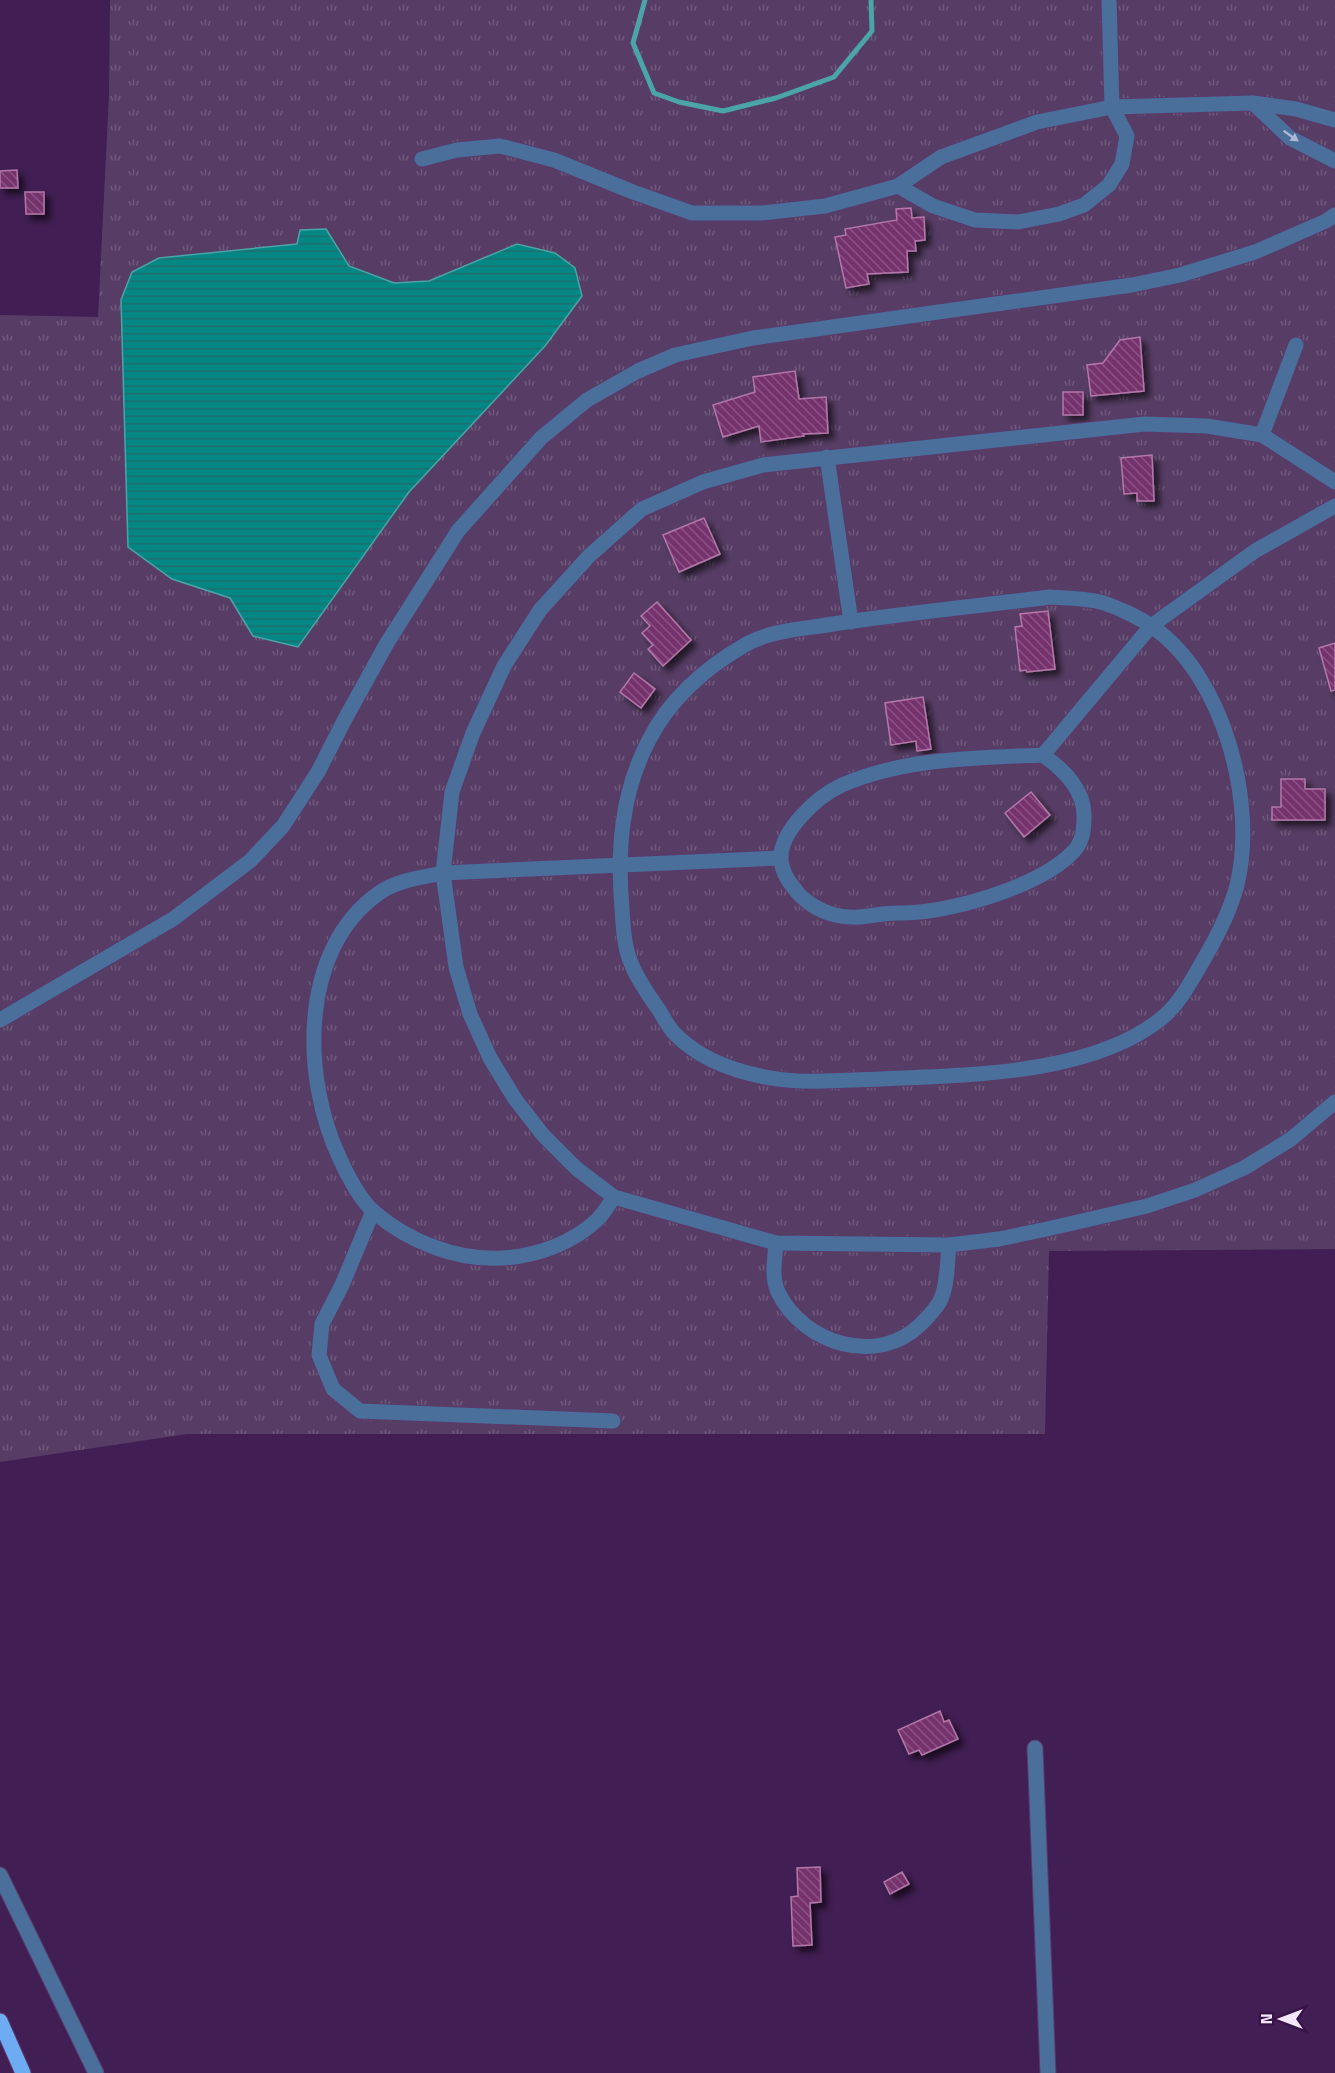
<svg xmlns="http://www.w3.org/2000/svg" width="1335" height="2073" font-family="'Titillium Web',sans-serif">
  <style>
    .grass { fill: url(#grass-tufts) }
    .water { fill: url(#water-rules); stroke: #4ba4a8; stroke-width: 1.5 }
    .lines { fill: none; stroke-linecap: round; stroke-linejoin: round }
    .stream { stroke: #4ba4a8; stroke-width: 5 }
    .building { fill: url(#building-back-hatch); stroke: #b378a9; stroke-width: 1.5; filter: url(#shadow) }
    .minor-casing { stroke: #5a3a6b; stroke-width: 17 }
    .major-casing { stroke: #5a3a6b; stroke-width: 17 }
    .minor { stroke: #496f9a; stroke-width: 15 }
    .major { stroke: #6dabf2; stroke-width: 15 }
    .oneway { fill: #afb7d4 }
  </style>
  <defs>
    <pattern id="grass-tufts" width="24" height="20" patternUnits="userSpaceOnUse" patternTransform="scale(1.5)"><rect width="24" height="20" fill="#573d65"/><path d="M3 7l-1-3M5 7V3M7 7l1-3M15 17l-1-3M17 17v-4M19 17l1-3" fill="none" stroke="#70597c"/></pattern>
    <pattern id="water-rules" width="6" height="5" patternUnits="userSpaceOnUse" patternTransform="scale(1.5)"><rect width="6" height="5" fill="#038785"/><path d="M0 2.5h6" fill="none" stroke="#1f6d6e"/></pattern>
    <pattern id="building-back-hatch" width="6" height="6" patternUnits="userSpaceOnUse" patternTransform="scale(1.5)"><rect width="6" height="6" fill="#76336d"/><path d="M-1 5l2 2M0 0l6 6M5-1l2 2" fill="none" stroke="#8a5183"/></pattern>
    <filter id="shadow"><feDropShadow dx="5.5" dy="5.5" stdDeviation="3" flood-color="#0009"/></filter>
  </defs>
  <rect width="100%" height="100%" fill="#411e53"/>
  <polygon class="grass" points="110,0 1335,0 1335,1249 1049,1251 1045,1434 187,1434 0,1462 0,315 98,317 109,95"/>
  <polygon class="water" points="326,229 349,266 394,283 429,281 517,244 555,253 575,268 582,296 545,346 409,492 298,647 253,636 230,598 172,579 128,547 121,300 132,272 159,258 297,244 300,230"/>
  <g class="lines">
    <polyline class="stream" points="645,0 633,43 654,93 679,102 723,111 776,98 834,77 872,31 871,0"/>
  </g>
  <g class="building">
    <polygon points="17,170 18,188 0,188 0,171"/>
    <polygon points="25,192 44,192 44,214 26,214"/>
    <polygon points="911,208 912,218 924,217 925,240 915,241 916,251 907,251 908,272 867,274 869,284 846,288 835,237 846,235 845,229 897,220 896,209"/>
    <polygon points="1140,337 1144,391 1091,396 1087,365 1103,363 1120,340"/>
    <polygon points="795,371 799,399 826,397 828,433 803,434 804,436 761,442 759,426 723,437 713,405 755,392 753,377"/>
    <rect x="1063" y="392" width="20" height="23"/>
    <polygon points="1152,455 1154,501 1137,501 1137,493 1124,494 1121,458"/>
    <polygon points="704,518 720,554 679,572 663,535"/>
    <polygon points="657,602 691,640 663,666 648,649 653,645 642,633 650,626 641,616"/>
    <polygon points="1048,611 1055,669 1027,672 1026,670 1020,671 1015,627 1022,626 1020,614"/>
    <polygon points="1335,643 1335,690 1331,691 1319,648"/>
    <polygon points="634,673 655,689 641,708 620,692"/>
    <polygon points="923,697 931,749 917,751 916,741 891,745 885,703"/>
    <polygon points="1281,779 1305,779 1305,789 1325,789 1325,820 1272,820 1272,807 1281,807"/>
    <polygon points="1031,792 1050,815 1024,837 1005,813"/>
    <polygon points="940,1711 944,1722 949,1720 958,1739 922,1755 919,1750 909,1754 898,1730"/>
    <polygon points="820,1867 821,1902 810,1903 812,1945 793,1946 791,1897 798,1896 797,1868"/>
    <polygon points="902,1872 909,1884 890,1894 884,1882"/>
  </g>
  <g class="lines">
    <g class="minor-casing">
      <g id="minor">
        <polyline points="1253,103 1290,138 1335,161"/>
        <polyline points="422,159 457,150 500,146 554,160 633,192 692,213 762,213 825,206 898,186 941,157 1037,122 1112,107 1253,103 1296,109 1335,120"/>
        <polyline points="898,186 933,206 975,220 1018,222 1059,214 1084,205 1109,185 1122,164 1127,136 1112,107 1109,0"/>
        <polyline points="1262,435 1296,345"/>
        <polyline points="827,457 851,622"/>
        <polyline points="1335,482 1262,435 1207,426 1145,424 763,465 703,482 642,509 589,556 540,610 504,666 473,733 452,792 443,873 456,967 470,1014 490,1058 515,1099 543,1135 577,1169 614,1197 776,1243 949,1245 999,1239 1047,1229 1147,1206 1195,1190 1244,1168 1291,1139 1335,1102"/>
        <path d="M1050,597c15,1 31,1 46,4 15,3 45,17 58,27 70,49 103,176 83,257 -7,27 -19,50 -33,74 -13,22 -23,43 -42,59 -70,57 -195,57 -281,61 -32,1 -79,5 -110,-1 -36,-6 -71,-18 -97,-45 -6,-7 -11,-16 -15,-23 -10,-14 -22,-31 -28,-47 -7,-16 -8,-37 -9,-54 -5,-58 -1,-116 27,-169 20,-40 57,-73 96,-95 25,-15 59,-16 88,-21 72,-11 145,-18 217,-27z"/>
        <path d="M1043,755c21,15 42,35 41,62 0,12 -1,24 -10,34 -34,36 -127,63 -176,62 -24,0 -38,8 -63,2 -16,-4 -32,-14 -41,-27 -7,-8 -12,-17 -13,-28 -2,-29 37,-64 61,-75 62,-27 134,-27 201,-30z"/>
        <polyline points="1043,755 1151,626 1255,551 1335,506"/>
        <polyline points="0,1020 173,919 250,861 283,826 318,772 345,719 387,643 458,531 541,438 587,400 638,371 675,355 753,338 1132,285 1180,275 1255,252 1326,221 1335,215"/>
        <path d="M614,1197c-5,7 -10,16 -16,22 -25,24 -61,37 -95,39 -45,3 -94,-16 -129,-46 -13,-11 -27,-37 -34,-53 -38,-80 -42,-209 39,-266 18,-13 42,-15 64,-20l338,-15"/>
        <polyline points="373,1211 342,1285 322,1324 319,1355 333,1389 360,1411 613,1421"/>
        <path d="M776,1243c-1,16 -5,34 2,49 25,52 100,75 143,32 7,-7 16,-16 20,-25 7,-17 6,-36 8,-54"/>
        <polyline points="1035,1748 1048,2073"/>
        <polyline points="0,1875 96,2073"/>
      </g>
    </g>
    <g class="major-casing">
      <polyline id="major" points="0,2021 23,2073"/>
    </g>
    <use href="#minor" class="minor"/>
    <use href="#major" class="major"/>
  </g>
  <defs><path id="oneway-solid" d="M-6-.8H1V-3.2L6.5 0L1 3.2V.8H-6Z" transform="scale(1.5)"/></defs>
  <use class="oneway" href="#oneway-solid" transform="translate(1291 136) rotate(35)"/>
  <g transform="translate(1281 2019) rotate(270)" stroke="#371348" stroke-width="4.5" paint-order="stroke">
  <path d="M0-4.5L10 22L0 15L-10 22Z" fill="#f3e7fb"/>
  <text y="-9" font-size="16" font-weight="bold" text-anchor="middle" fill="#f3e7fb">N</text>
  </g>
</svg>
